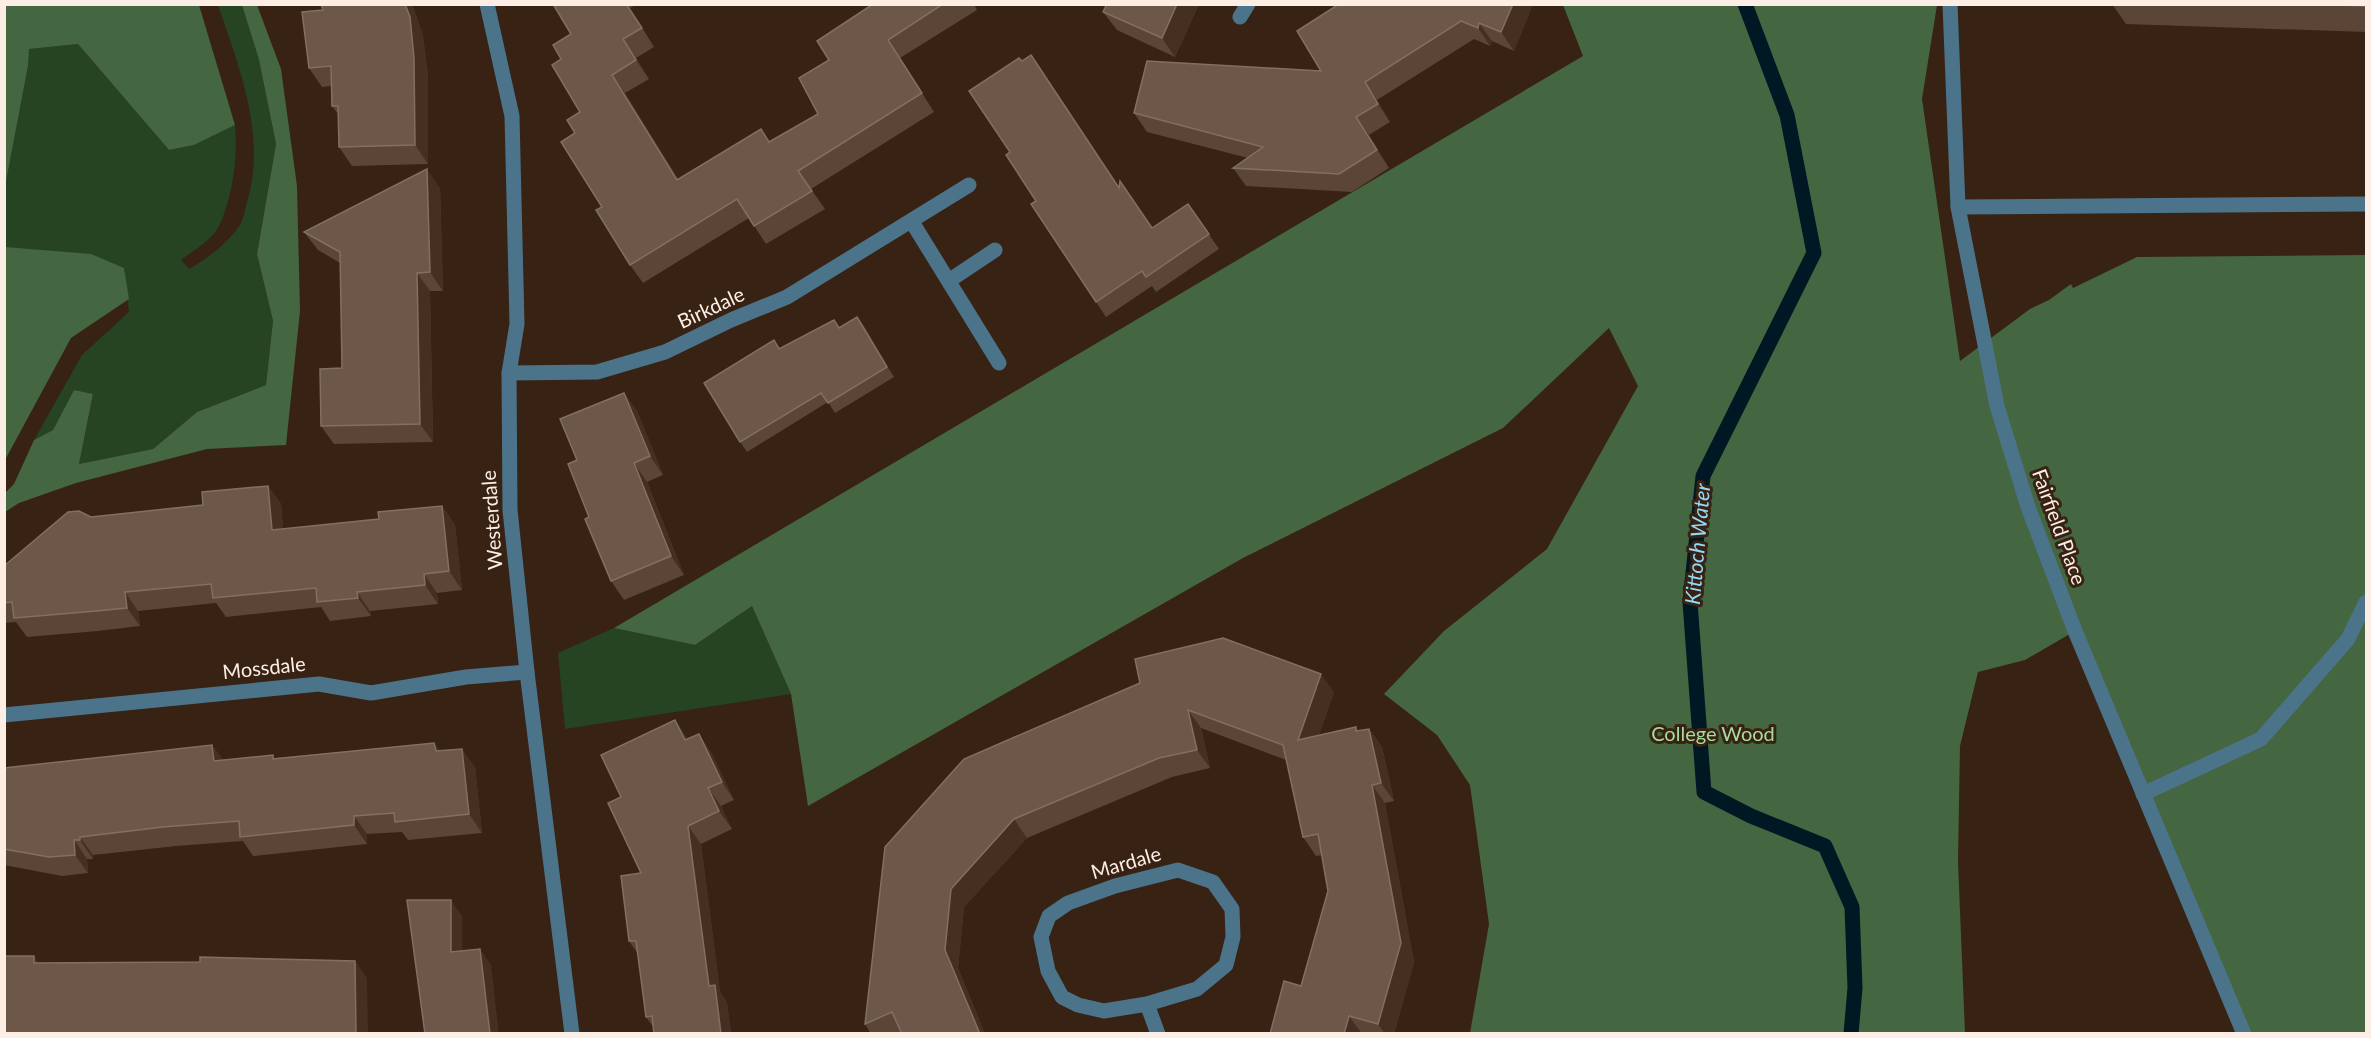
<svg xmlns="http://www.w3.org/2000/svg" width="2371" height="1038" font-family="Lato,sans-serif">
  <style>
    .green { fill: #264422 }
    .forest { fill: #446640 }
    .lines { fill: none; stroke-linecap: round; stroke-linejoin: round }
    .stream { stroke: #001823; stroke-width: 15 }
    .lane { stroke: #4b748b; stroke-width: 15 }
    .street { stroke: #4b748b; stroke-width: 15 }
    .wall { fill: #5b4536 }
    .shaded-wall { fill: #452f20 }
    .building { fill: #6d5749; stroke: #836f61; stroke-width: 1.5 }
    .labels { text-anchor: middle; stroke-width: 6; stroke-linejoin: round; paint-order: stroke }
    .street-label { font-size: 20px; fill: #fdeee5; stroke: #372213 }
    .park-label { font-size: 20px; fill: #a6dd9f; stroke: #372213 }
    .water-label { font-size: 21px; font-style: italic; fill: #94daf7; stroke: #372213 }
  </style>
  <rect width="100%" height="100%" fill="#372213"/>
  <g class="green">
    <path d="M218,5h24l17,55 17,84 -19,110 16,67 -7,64 -69,27 -44,37 -74,15 14,-69 -19,-5 -21,40 -19,10 48,-85 47,-43 -5,-44 -119,-21v-60l23,-121v-17l50,-5 91,106 25,-5 41,-20c3,32 -2,71 -16,101 -8,15 -25,24 -38,34l8,9c19,-11 35,-23 49,-41 5,-6 7,-18 9,-26 20,-66 -8,-135 -29,-197z"/>
    <polygon points="752,606 791,694 565,729 558,653 614,628 695,645"/>
  </g>
  <g class="forest">
    <polygon points="5,4 199,5 235,125 194,145 169,150 78,44 29,49 28,66 5,187"/>
    <polygon points="242,5 257,5 281,69 297,186 300,311 286,445 207,449 76,483 19,503 5,512 5,493 14,484 34,440 53,430 74,390 93,394 79,464 153,449 197,412 266,385 273,321 257,254 276,144 259,60"/>
    <polygon points="1563,5 1937,5 1922,99 1960,361 2030,309 2049,300 2071,284 2073,288 2137,257 2366,255 2366,1033 2244,1033 2075,631 2025,660 1978,672 1960,746 1958,862 1965,1033 1470,1033 1489,924 1470,785 1437,735 1384,694 1444,631 1547,549 1638,386 1609,328 1503,428 1243,558 808,806 791,694 752,606 695,645 614,628 1583,56"/>
    <polygon points="5,247 91,254 124,268 129,299 71,338 5,460"/>
  </g>
  <g class="lines">
    <polyline class="stream" points="1745,4 1787,115 1814,253 1703,476 1690,602 1704,792 1751,816 1825,846 1852,907 1855,988 1851,1034"/>
    <g class="lane">
      <polyline points="1958,207 2366,204"/>
      <polyline points="2143,794 2261,739 2348,639 2366,602"/>
    </g>
    <g class="street">
      <polyline points="487,4 512,116 517,324 509,373 510,510 527,672 572,1034"/>
      <polyline points="1950,4 1958,207 1997,406 2028,507 2075,631 2244,1034"/>
      <polyline points="1240,17 1248,4"/>
      <polyline points="912,222 999,363"/>
      <polyline points="950,280 995,250"/>
      <polyline points="509,373 597,372 665,352 731,320 787,297 969,185"/>
      <polyline points="4,715 319,684 371,693 466,677 527,672"/>
      <polygon points="1178,870 1213,882 1232,909 1233,937 1226,965 1197,989 1147,1004 1104,1011 1078,1005 1062,997 1048,971 1041,937 1049,916 1068,903 1115,886"/>
      <polyline points="1147,1004 1158,1034"/>
    </g>
  </g>
  <g class="wall">
    <polygon points="321,4 412,4 423,36 428,76 428,164 352,166 339,147 338,114 332,106 331,86 322,87 309,68 323,10"/>
    <polygon points="553,4 637,4 630,8 654,47 636,58 649,79 625,93 678,179 770,141 818,114 829,60 873,4 974,4 977,10 900,58 934,112 811,189 825,209 766,244 749,218 643,283 630,265 602,207 575,133 580,112 561,59 571,34"/>
    <polygon points="1199,4 1175,57 1117,30 1103,12"/>
    <polygon points="1339,4 1533,4 1514,51 1492,41 1490,46 1474,39 1377,100 1390,122 1369,135 1389,168 1352,192 1246,186 1233,168 1248,158 1147,132 1134,113 1321,71"/>
    <polygon points="2112,4 2367,4 2367,32 2126,24"/>
    <polygon points="1022,61 1041,70 1119,188 1131,196 1152,228 1188,204 1219,249 1156,292 1152,286 1106,317 1096,302 1036,201 1010,152"/>
    <polygon points="440,188 443,291 430,291 433,442 334,444 321,426 342,368 340,263 318,250 304,232"/>
    <polygon points="864,326 894,377 835,413 828,402 747,452 740,442 774,340 780,348"/>
    <polygon points="624,393 637,411 663,475 647,482 684,575 624,600 611,581 577,460"/>
    <polygon points="268,486 281,504 283,529 379,519 442,506 455,525 462,590 437,593 438,604 370,611 371,616 330,621 321,607 226,617 216,603 138,611 140,626 98,631 27,637 16,622 4,623 4,566 91,517 203,505"/>
    <polygon points="1140,683 1334,692 1319,735 1356,727 1358,731 1369,729 1382,747 1394,801 1385,803 1414,962 1394,1034 1270,1034 1301,986 1328,891 1322,855 1316,856 1303,837 1286,760 1201,728 1210,768 1172,777 1027,838 964,907 958,968 985,1034 902,1034 901,1032 899,1034 871,1034 865,1024 885,847"/>
    <polygon points="688,739 711,752 734,800 721,806 732,829 701,844 720,992 727,1003 731,1034 654,1034 654,1028 646,1017 638,954 629,941 641,873 621,797"/>
    <polygon points="434,743 440,751 475,767 482,833 408,840 402,832 367,834 367,844 253,856 243,841 176,846 93,855 93,859 87,859 88,873 62,876 4,865 4,768 212,745 223,760 275,758"/>
  </g>
  <g class="shaded-wall">
    <polygon points="405,4 412,4 423,36 428,76 428,164 415,145"/>
    <polygon points="1177,4 1199,4 1175,57 1162,38"/>
    <polygon points="1513,4 1533,4 1514,51 1501,32"/>
    <polygon points="1479,23 1492,41 1490,46 1478,28"/>
    <polygon points="623,39 636,58 649,79 636,60"/>
    <polygon points="612,75 625,93 690,198 677,180"/>
    <polygon points="1365,82 1377,100 1390,122 1378,104"/>
    <polygon points="1356,117 1369,135 1389,168 1377,150"/>
    <polygon points="427,169 440,188 443,291 430,272"/>
    <polygon points="417,273 430,291 433,442 420,424"/>
    <polygon points="857,317 864,326 894,377 887,367"/>
    <polygon points="624,393 637,411 663,475 650,456"/>
    <polygon points="634,463 647,482 684,575 671,556"/>
    <polygon points="268,486 281,504 285,549 272,530"/>
    <polygon points="442,506 455,525 462,590 449,571"/>
    <polygon points="424,574 437,593 438,604 425,585"/>
    <polygon points="125,592 138,611 140,626 127,608"/>
    <polygon points="357,592 370,611 371,616 358,598"/>
    <polygon points="1321,674 1334,692 1311,758 1298,740"/>
    <polygon points="1188,710 1201,728 1210,768 1197,750"/>
    <polygon points="675,720 687,737 697,758 685,740"/>
    <polygon points="1369,729 1382,747 1394,801 1381,783"/>
    <polygon points="699,734 711,752 734,800 722,782"/>
    <polygon points="434,743 447,761 436,751"/>
    <polygon points="212,745 225,763 214,761"/>
    <polygon points="462,749 475,767 482,833 469,814"/>
    <polygon points="1372,785 1385,803 1414,962 1394,1034 1385,1034 1378,1024"/>
    <polygon points="708,788 721,806 732,829 719,811"/>
    <polygon points="354,816 367,834 367,844 354,825"/>
    <polygon points="1014,819 1027,838 964,907 958,968 985,1034 980,1034 945,950 951,889"/>
    <polygon points="688,826 701,844 720,992 727,1003 731,1034 721,1034 709,986"/>
    <polygon points="80,837 93,855 93,859 80,840"/>
    <polygon points="74,840 87,859 88,873 75,855"/>
    <polygon points="451,900 462,916 463,968 451,952"/>
    <polygon points="480,949 491,965 499,1034 490,1034"/>
    <polygon points="34,956 47,974 34,963"/>
    <polygon points="355,961 367,978 368,1034 356,1034"/>
    <polygon points="1349,1016 1362,1034 1344,1034"/>
  </g>
  <g class="building">
    <polygon points="321,4 405,4 410,17 414,58 415,145 339,147 338,106 332,106 331,66 309,68 302,12 323,10"/>
    <polygon points="553,4 626,4 642,28 623,39 636,60 612,75 677,180 761,129 769,142 818,114 799,78 829,60 817,41 873,4 943,4 888,40 922,93 798,171 812,191 754,226 737,199 630,265 596,210 602,207 561,142 575,133 567,120 580,112 552,65 561,59 553,45 571,34"/>
    <polygon points="1107,4 1177,4 1162,38 1103,12"/>
    <polygon points="1339,4 1513,4 1501,32 1479,23 1478,28 1461,21 1365,82 1378,104 1356,117 1377,150 1339,174 1233,168 1263,147 1134,113 1147,61 1321,71 1297,31"/>
    <polygon points="2307,4 2367,4 2367,6"/>
    <polygon points="1031,55 1119,188 1120,181 1152,228 1188,204 1209,234 1146,277 1142,271 1096,302 1031,204 1036,201 1006,155 1010,152 969,91 1019,58 1022,61"/>
    <polygon points="427,169 430,272 417,273 420,424 321,426 320,369 342,368 340,252 304,232"/>
    <polygon points="857,317 887,367 828,403 821,393 740,442 704,383 774,340 779,349 834,320 839,328"/>
    <polygon points="624,393 650,456 634,463 671,556 611,581 585,519 589,517 568,464 577,460 560,419"/>
    <polygon points="268,486 272,530 379,519 378,512 442,506 449,571 424,574 425,585 357,592 358,598 317,602 316,588 213,598 211,584 125,592 127,608 85,612 14,618 12,602 4,603 4,566 68,512 79,511 91,517 203,505 202,492"/>
    <polygon points="1223,638 1321,674 1298,740 1356,727 1356,731 1369,729 1381,783 1372,785 1401,943 1378,1024 1349,1016 1344,1034 1270,1034 1284,981 1301,986 1328,891 1318,834 1303,837 1283,745 1188,710 1197,750 1159,758 1014,819 951,889 945,950 980,1034 902,1034 892,1012 865,1024 885,847 964,759 1140,683 1135,659"/>
    <polygon points="675,720 685,740 699,734 722,782 708,788 719,811 688,826 709,986 715,985 721,1034 654,1034 652,1016 646,1017 636,941 629,941 621,876 641,873 608,803 621,797 601,755"/>
    <polygon points="434,743 436,751 462,749 469,814 395,822 394,813 354,816 354,825 240,837 239,821 163,827 80,837 80,840 74,840 75,855 49,857 4,849 4,768 212,745 214,761 273,755 273,759"/>
    <polygon points="407,900 451,900 451,952 480,949 490,1034 425,1034"/>
    <polygon points="4,956 34,956 34,963 200,962 200,957 355,961 356,1034 4,1034"/>
  </g>
  <g class="labels">
    <g class="street-label">
      <text transform="translate(711 308) rotate(-25)" y="7">Birkdale</text>
      <text transform="translate(492 520) rotate(-94)" y="7">Westerdale</text>
      <text transform="translate(2059 527) rotate(70)" y="7">Fairfield Place</text>
      <text transform="translate(264 668) rotate(-6)" y="7">Mossdale</text>
      <text transform="translate(1126 863) rotate(-16)" y="7">Mardale</text>
    </g>
    <g class="park-label">
      <text x="1713" y="741">College Wood</text>
    </g>
    <g class="water-label">
      <text transform="translate(1698 544) rotate(-85)" y="7">Kittoch Water</text>
    </g>
  </g>
  <rect width="2371" height="1038" fill="none" stroke="#fdeee5" stroke-width="12"/>
</svg>
